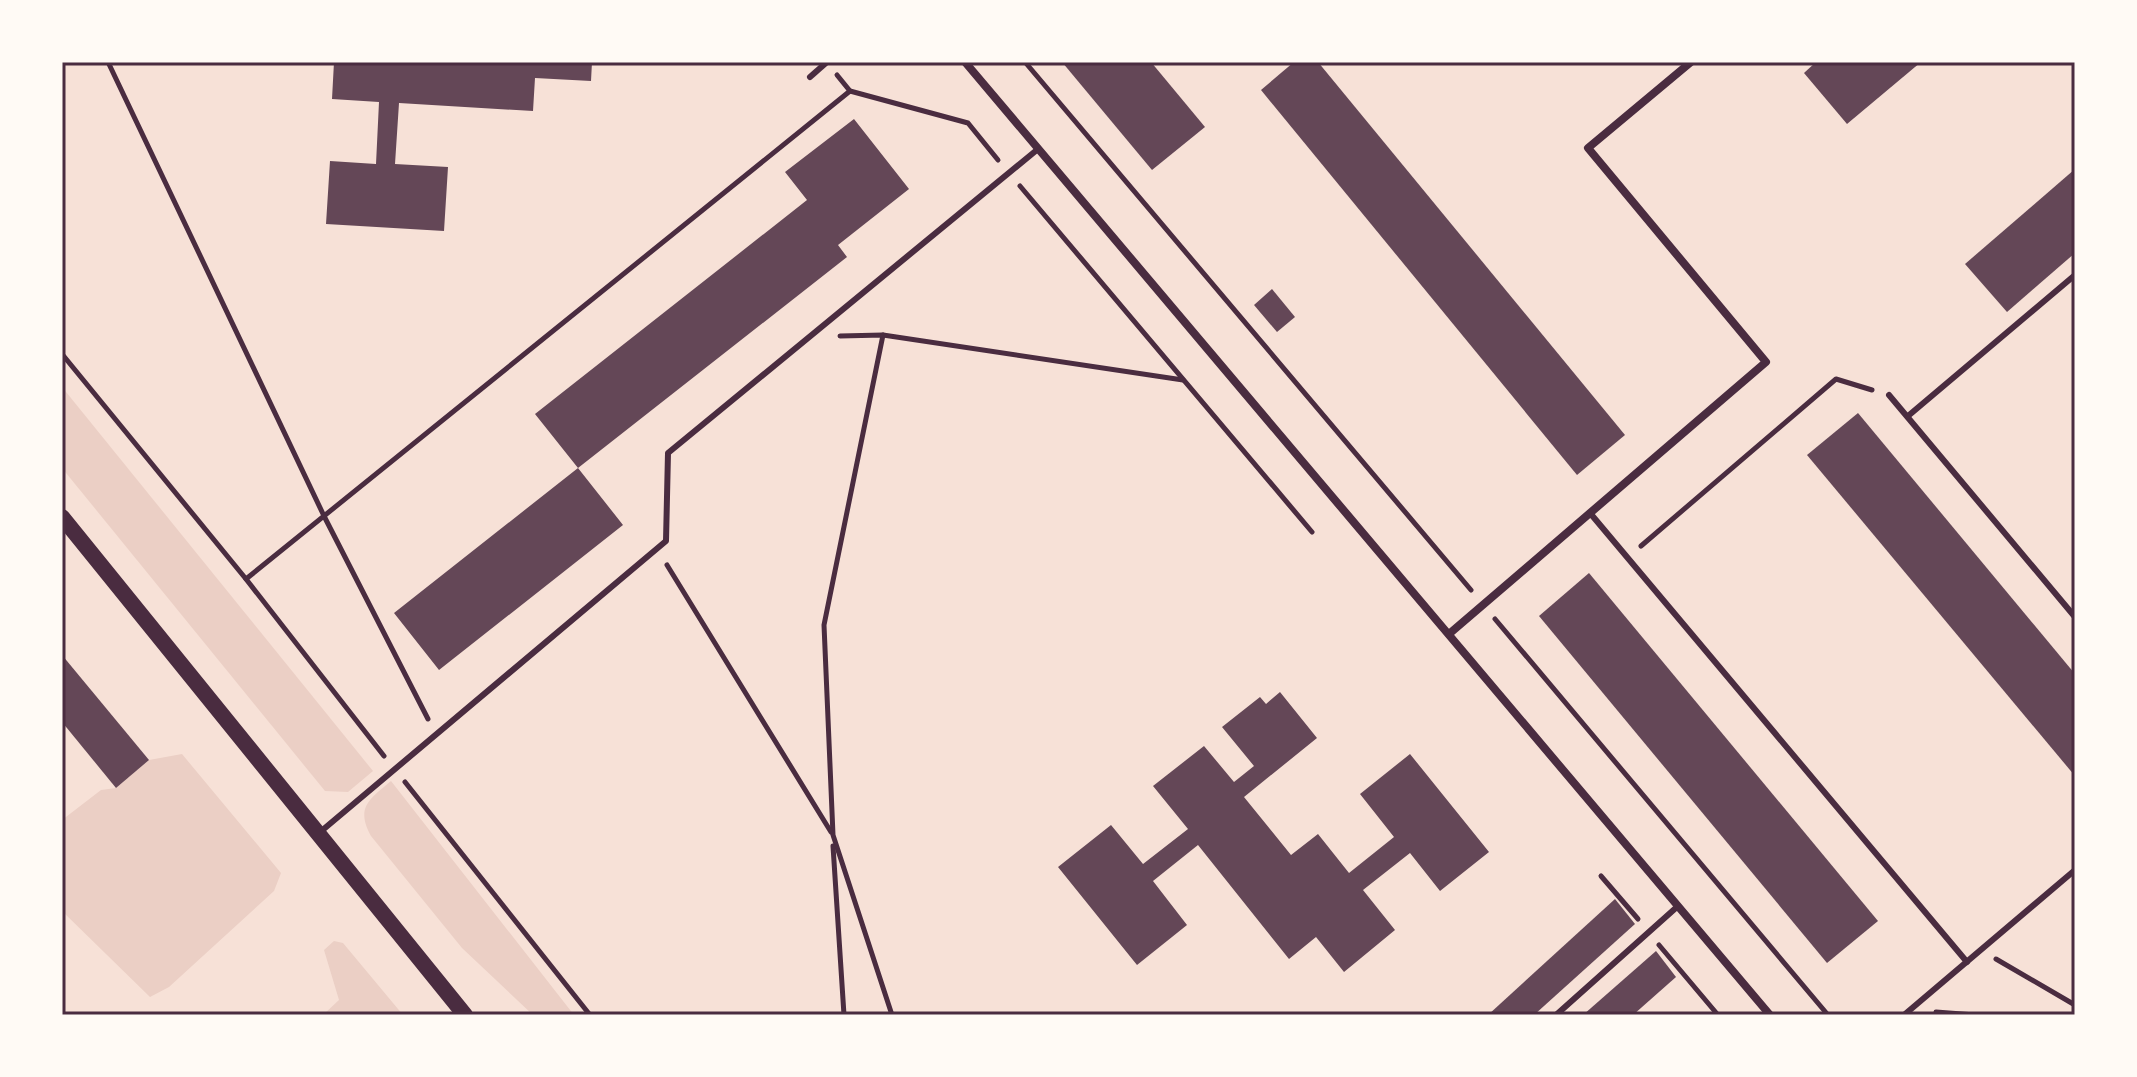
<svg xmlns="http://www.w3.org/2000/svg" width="2137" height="1077" font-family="'DejaVu Sans',sans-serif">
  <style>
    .green { fill: #ebcfc5 }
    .building { fill: #644757 }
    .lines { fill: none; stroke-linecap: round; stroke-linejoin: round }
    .path { stroke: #4a2c40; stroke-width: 5 }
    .service { stroke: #4a2c40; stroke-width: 6 }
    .minor { stroke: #4a2c40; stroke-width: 8 }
    .secondary { stroke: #4a2c40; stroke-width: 16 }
    .neatline { fill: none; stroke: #4a2c40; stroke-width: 3 }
  </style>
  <rect width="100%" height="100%" fill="#f7e1d7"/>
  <g class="green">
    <polygon points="62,387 373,771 348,792 325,791 62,468"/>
    <polygon points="182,754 281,873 274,891 169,987 150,997 62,911 62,820 101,790 116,788 149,760"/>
    <path d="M391,781l183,234h-41l-71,-67 -91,-112c-16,-29 -1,-37 20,-55z"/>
    <polygon points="334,941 343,943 403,1015 323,1015 339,1000 324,950"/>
  </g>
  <g class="building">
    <polygon points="334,62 592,62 591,81 535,78 533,111 399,103 395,164 448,167 444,231 326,224 330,161 376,164 379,102 332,99"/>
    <polygon points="1062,62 1151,62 1205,127 1152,170"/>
    <polygon points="1294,62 1318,62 1625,435 1577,475 1261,90"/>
    <polygon points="1816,62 1921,62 1847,124 1804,73"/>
    <polygon points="854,119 909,189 838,245 847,257 578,468 623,525 439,670 394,613 578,468 535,414 807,200 785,172"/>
    <polygon points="2075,169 2075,253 2007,312 1965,264"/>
    <polygon points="1272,289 1295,317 1277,332 1254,305"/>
    <polygon points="1858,413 2075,674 2075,776 1807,455"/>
    <polygon points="1589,573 1878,921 1827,963 1539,616"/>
    <polygon points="62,655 149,760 116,788 62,722"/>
    <polygon points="1280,692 1317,738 1244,797 1291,855 1318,834 1349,873 1394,837 1360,794 1410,754 1489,852 1440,891 1410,853 1363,890 1395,930 1344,972 1316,937 1289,959 1198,845 1153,881 1187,925 1137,965 1058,867 1111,825 1143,864 1188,829 1153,786 1204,746 1234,782 1254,766 1222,727 1260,697 1266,704"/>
    <polygon points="1615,899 1635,924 1534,1015 1488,1015"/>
    <polygon points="1656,951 1676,977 1633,1015 1583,1015"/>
  </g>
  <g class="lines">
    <g class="path">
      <polyline points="108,62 324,516 428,719"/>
      <polyline points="1025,62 1471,590"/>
      <polyline points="837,75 850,91 968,123 998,160"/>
      <polyline points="1020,186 1312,532"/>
      <polyline points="883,335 824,625 833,835 892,1015"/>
      <polyline points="840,336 883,335 1183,380"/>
      <polyline points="62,354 246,579 384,756"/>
      <polyline points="1641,546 1836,379 1872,390"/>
      <polyline points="667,565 831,832"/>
      <polyline points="246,579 850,91"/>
      <polyline points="1495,619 1828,1015"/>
      <polyline points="405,782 590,1015"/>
      <polyline points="833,846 844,1015"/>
      <polyline points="1601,876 1638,919"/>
      <polyline points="1659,945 1718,1015"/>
      <polyline points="1996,959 2075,1005"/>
      <polyline points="1936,1012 1975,1015"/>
    </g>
    <g class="service">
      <polyline points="810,77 827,62"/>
      <polyline points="1889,395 2075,617"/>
      <polyline points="1908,416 2075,275"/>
      <polyline points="1590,513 1967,962"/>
      <polyline points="319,833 666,541 668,453 1038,149"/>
      <polyline points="1556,1015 1678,906"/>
      <polyline points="1904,1015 2075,870"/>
    </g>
    <g class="minor">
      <polyline points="965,62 1770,1015"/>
      <polyline points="1449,634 1766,362 1588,148 1691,62"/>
    </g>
    <polyline class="secondary" points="62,517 465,1015"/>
  </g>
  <rect width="2137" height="1077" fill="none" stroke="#fffaf5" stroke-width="128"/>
  <rect x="64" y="64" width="2009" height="949" class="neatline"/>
</svg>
